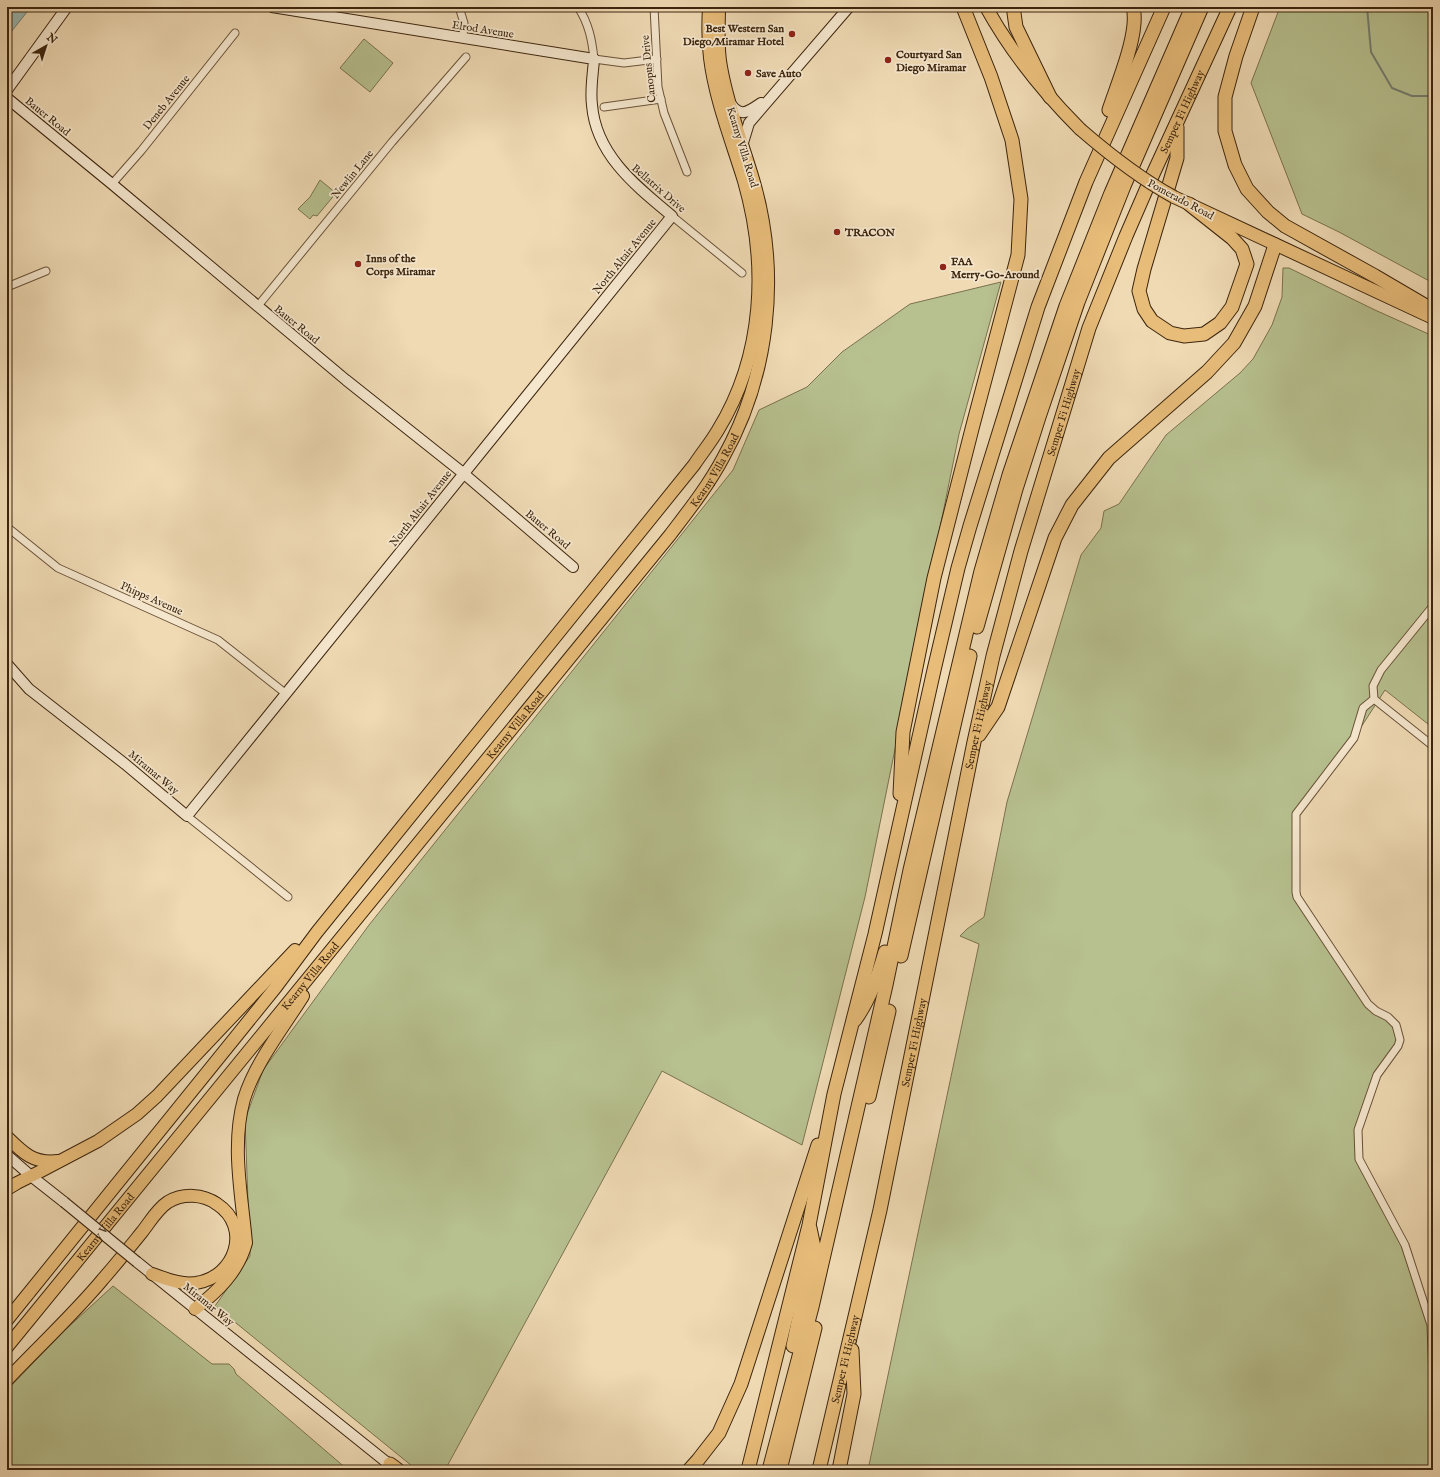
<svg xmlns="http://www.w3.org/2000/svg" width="1440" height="1477" font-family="'IM FELL English',serif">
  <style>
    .green { fill: #b7c08f; stroke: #7a724e }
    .water { fill: #9abab3; stroke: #747e71 }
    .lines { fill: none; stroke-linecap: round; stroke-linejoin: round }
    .stream { stroke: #747e71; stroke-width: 2 }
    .street-casing { stroke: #695238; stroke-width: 9 }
    .secondary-casing { stroke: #3c250e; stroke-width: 12 }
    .primary-casing { stroke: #3c250e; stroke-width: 14 }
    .highway-casing { stroke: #3c250e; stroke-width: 15 }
    .street { stroke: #f5e7ce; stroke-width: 7 }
    .secondary { stroke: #f5e7ce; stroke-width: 10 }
    .primary { stroke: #e8bd7a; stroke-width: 12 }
    .highway { stroke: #e8bd7a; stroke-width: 13 }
    .secondary-bridge-casing { stroke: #3c250e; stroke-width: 12; stroke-linecap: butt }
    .primary-bridge-casing { stroke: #3c250e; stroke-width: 14; stroke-linecap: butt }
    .secondary-bridge { stroke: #f5e7ce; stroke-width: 10 }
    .primary-bridge { stroke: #e8bd7a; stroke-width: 12 }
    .poi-dot { fill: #8f2418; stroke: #f5e7ce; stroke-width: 1.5 }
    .labels { text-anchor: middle; stroke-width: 3.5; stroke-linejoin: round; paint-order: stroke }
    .poi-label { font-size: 11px; font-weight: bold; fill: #3c250e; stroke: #f5e7ce; text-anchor: start }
    .street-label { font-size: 11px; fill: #3c250e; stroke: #f5e7ce }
  </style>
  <rect width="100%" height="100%" fill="#efdab4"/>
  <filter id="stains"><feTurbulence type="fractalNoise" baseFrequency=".005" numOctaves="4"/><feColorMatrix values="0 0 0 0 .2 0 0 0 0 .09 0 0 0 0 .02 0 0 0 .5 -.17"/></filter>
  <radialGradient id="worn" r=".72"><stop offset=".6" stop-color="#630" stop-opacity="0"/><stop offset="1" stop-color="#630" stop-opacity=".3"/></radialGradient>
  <g class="green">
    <polygon points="1280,7 1433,7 1433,283 1339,232 1302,214 1251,83"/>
    <polygon points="364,39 393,63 370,92 340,68"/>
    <polygon points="320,180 336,193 317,216 313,215 310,219 298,209 310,197"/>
    <polygon points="1283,268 1289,268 1375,310 1433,336 1433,728 1385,690 1354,738 1296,814 1296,892 1368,1004 1388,1017 1400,1040 1377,1075 1358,1130 1359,1159 1405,1245 1433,1331 1433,1470 868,1470 979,944 960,936 967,929 984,917 1007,802 1081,555 1101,528 1104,511 1119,504 1166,435 1240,373 1253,359 1272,325 1282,297"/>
    <polygon points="1001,282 959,434 865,897 802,1145 662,1071 445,1470 417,1470 215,1306 250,1256 245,1120 263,1070 369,925 733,470 759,410 807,387 842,352 910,304"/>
    <polygon points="113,1286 212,1364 229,1364 234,1369 236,1374 348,1470 7,1470 7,1390 64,1331"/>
  </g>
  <polygon class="water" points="7,7 31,7 7,37"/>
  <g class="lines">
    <polyline class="stream" points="1367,7 1371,52 1392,88 1412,96 1433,96"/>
    <g class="street-casing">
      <g id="street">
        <polyline points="459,7 464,23 463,38"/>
        <path d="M578,7c11,17 14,33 16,52l30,4 33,-4"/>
        <polyline points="654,7 658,87 664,113 687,172"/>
        <polyline points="604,107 661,99"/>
        <polyline points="112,184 141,151 235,33"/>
        <polyline points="672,216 742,273"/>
        <polyline points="7,287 46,271"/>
        <polyline points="257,307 392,142 466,57"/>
        <polyline points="7,527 58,568 218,640 285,693"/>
        <polyline points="1433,606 1381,670 1373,686 1374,699 1433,746"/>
        <polyline points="1374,699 1363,708 1354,738 1296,814 1296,892 1297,897 1368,1004 1376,1011 1388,1017 1396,1025 1400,1040 1398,1046 1377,1075 1358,1130 1359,1159 1405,1245 1431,1325 1433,1376"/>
        <polyline points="187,816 288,897"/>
      </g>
    </g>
    <g class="secondary-casing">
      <g id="secondary">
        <polyline points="7,90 67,7"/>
        <polyline points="7,98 112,184 346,380 463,473 573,567"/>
        <path d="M729,101c10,18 19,11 32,2"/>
        <polyline points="742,146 749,123 849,7"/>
        <path d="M7,664l22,25 96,75 62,52 485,-600c-36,-30 -76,-61 -80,-111 -2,-15 1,-31 2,-46l-322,-52"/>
        <polyline points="7,1155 31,1176 64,1202"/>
        <polyline points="137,1262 395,1469"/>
      </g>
    </g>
    <g class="primary-casing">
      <g id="primary">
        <path d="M986,7c26,47 56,84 94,122"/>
        <polyline points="1174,197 1433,318"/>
        <path d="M7,1137c16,16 27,27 51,24"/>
        <polyline points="7,1189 17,1183 43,1170 98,1141 137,1114 157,1096 295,950"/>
        <path d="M195,1309c23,-18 43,-37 51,-66 -4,-47 -15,-97 -2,-144 11,-36 39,-71 59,-103"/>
        <path d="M7,1320l269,-333 41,-55 377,-467c8,-12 17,-23 24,-35 46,-75 50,-166 26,-249 -12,-39 -29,-82 -34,-123 -2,-17 -2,-34 -1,-51"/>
        <path id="s1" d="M7,1347l663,-812c19,-25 38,-49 53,-77 46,-82 57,-181 32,-272 -11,-39 -27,-78 -34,-119 -4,-20 -2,-40 -2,-60"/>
        <path d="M7,1380c32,-34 67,-66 96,-101 14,-16 26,-31 39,-47 8,-10 15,-23 26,-30 15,-9 35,-8 49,2 35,23 19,73 -21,79 -16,2 -29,-4 -44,-9"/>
      </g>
    </g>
    <g class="highway-casing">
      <g id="highway">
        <polyline points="1015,7 1014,13 1016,27 1050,97"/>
        <polyline points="1253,7 1236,56 1225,97 1225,131 1235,165 1247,189 1268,212 1285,226 1375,276 1433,310"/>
        <path d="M1109,110c8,-25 31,-78 24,-103"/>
        <polyline points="1177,127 1177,158 1144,269 1139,291 1144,309 1152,321 1170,333 1184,336 1204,334 1220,323 1232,307 1247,264 1242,249 1232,238 1189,204"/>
        <polyline points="977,627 1016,489 1039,417 1078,302 1124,186 1202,7"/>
        <polyline points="979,735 998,707 1055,538 1072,505 1109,458 1207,372 1234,343 1255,306 1275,245"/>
        <polyline points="900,794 903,732 934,578 973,425 1018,255 1021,199 1012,140 991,77 963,7"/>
        <polyline points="901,956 970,656"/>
        <path d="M855,1020c15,-21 23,-43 30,-68"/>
        <polyline points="869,1097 889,1011"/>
        <polyline points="793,1346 814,1247 810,1228"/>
        <polyline points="390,1464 398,1470"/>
        <polyline points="689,1470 698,1460 719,1433 741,1384 818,1145"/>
        <polyline points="748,1470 809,1225 834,1094 875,934 934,670 958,568 970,526 1038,307 1086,182 1164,7"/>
        <polyline points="769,1470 812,1307 886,985 910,870 981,571 1009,475 1066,306 1111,193 1192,7"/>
        <polyline points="780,1470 815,1328"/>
        <path id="s2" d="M819,1470l61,-260 94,-468 19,-86 28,-105 68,-223 37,-92 27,-62 77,-167"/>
        <polyline points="839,1470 854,1394 852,1350"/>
      </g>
    </g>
    <use href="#street" class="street"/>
    <use href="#secondary" class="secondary"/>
    <use href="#primary" class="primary"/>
    <use href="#highway" class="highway"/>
    <g class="secondary-bridge-casing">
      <polyline id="secondary-bridge" points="64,1202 137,1262"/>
    </g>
    <g class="primary-bridge-casing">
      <path id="primary-bridge" d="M1080,129c30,26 59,49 94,68"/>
    </g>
    <use href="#secondary-bridge" class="secondary-bridge"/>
    <use href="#primary-bridge" class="primary-bridge"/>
  </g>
  <g class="poi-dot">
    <circle cx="792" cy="34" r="4"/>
    <circle cx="888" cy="60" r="4"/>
    <circle cx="748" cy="73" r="4"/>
    <circle cx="837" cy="232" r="4"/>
    <circle cx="358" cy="264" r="4"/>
    <circle cx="943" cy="267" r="4"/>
  </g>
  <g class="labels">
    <g class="poi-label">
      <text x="784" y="32" text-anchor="end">Best Western San<tspan x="784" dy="13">Diego/Miramar Hotel</tspan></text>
      <text x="896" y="58">Courtyard San<tspan x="896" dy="13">Diego Miramar</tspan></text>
      <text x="756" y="77">Save Auto</text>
      <text x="845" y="236">TRACON</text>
      <text x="366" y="262">Inns of the<tspan x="366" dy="13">Corps Miramar</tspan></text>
      <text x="951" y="265">FAA<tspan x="951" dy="13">Merry-Go-Around</tspan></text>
    </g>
    <g class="street-label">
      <text transform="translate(483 29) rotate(9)" y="4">Elrod Avenue</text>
      <text transform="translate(648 69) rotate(-96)" y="4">Canopus Drive</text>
      <text transform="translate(166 102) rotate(-51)" y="4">Deneb Avenue</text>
      <text dy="4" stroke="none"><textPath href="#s2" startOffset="1410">Semper Fi Highway</textPath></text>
      <text transform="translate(48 116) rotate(39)" y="4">Bauer Road</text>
      <text transform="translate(743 147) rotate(73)" y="4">Kearny Villa Road</text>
      <text transform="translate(352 174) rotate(-51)" y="4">Newlin Lane</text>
      <text transform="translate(659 188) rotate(41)" y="4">Bellatrix Drive</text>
      <text transform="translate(1181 199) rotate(28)" y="4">Pomerado Road</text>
      <text transform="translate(624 256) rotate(-51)" y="4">North Altair Avenue</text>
      <text transform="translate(297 324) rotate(39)" y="4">Bauer Road</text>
      <text dy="4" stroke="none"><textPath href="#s2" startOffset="1086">Semper Fi Highway</textPath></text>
      <text dy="4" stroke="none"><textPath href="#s1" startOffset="1127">Kearny Villa Road</textPath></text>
      <text transform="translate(420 508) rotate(-52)" y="4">North Altair Avenue</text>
      <text transform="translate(548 529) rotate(40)" y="4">Bauer Road</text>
      <text transform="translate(152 598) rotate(24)" y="4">Phipps Avenue</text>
      <text dy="4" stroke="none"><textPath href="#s2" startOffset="762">Semper Fi Highway</textPath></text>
      <text dy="4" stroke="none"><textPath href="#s1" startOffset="803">Kearny Villa Road</textPath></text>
      <text transform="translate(154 772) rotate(40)" y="4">Miramar Way</text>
      <text dy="4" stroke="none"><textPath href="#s1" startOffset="479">Kearny Villa Road</textPath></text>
      <text dy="4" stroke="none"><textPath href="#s2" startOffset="438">Semper Fi Highway</textPath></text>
      <text dy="4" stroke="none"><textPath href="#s1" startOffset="155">Kearny Villa Road</textPath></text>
      <text transform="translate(209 1304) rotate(39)" y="4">Miramar Way</text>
      <text dy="4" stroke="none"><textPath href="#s2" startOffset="114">Semper Fi Highway</textPath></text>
    </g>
  </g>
  <rect width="1440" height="1477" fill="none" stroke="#efdab4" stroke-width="24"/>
  <rect x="8" y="8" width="1424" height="1461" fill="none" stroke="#3c250e" stroke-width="2"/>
  <rect x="12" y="12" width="1416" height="1453" fill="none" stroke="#3c250e"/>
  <g transform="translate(46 46) rotate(39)" stroke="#f5e7ce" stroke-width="3" paint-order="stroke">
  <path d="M0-3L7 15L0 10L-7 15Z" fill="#3c250e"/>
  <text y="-6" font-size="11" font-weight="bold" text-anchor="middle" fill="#3c250e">N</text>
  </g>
  <rect width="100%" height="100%" filter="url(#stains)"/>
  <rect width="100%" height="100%" fill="url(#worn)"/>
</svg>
